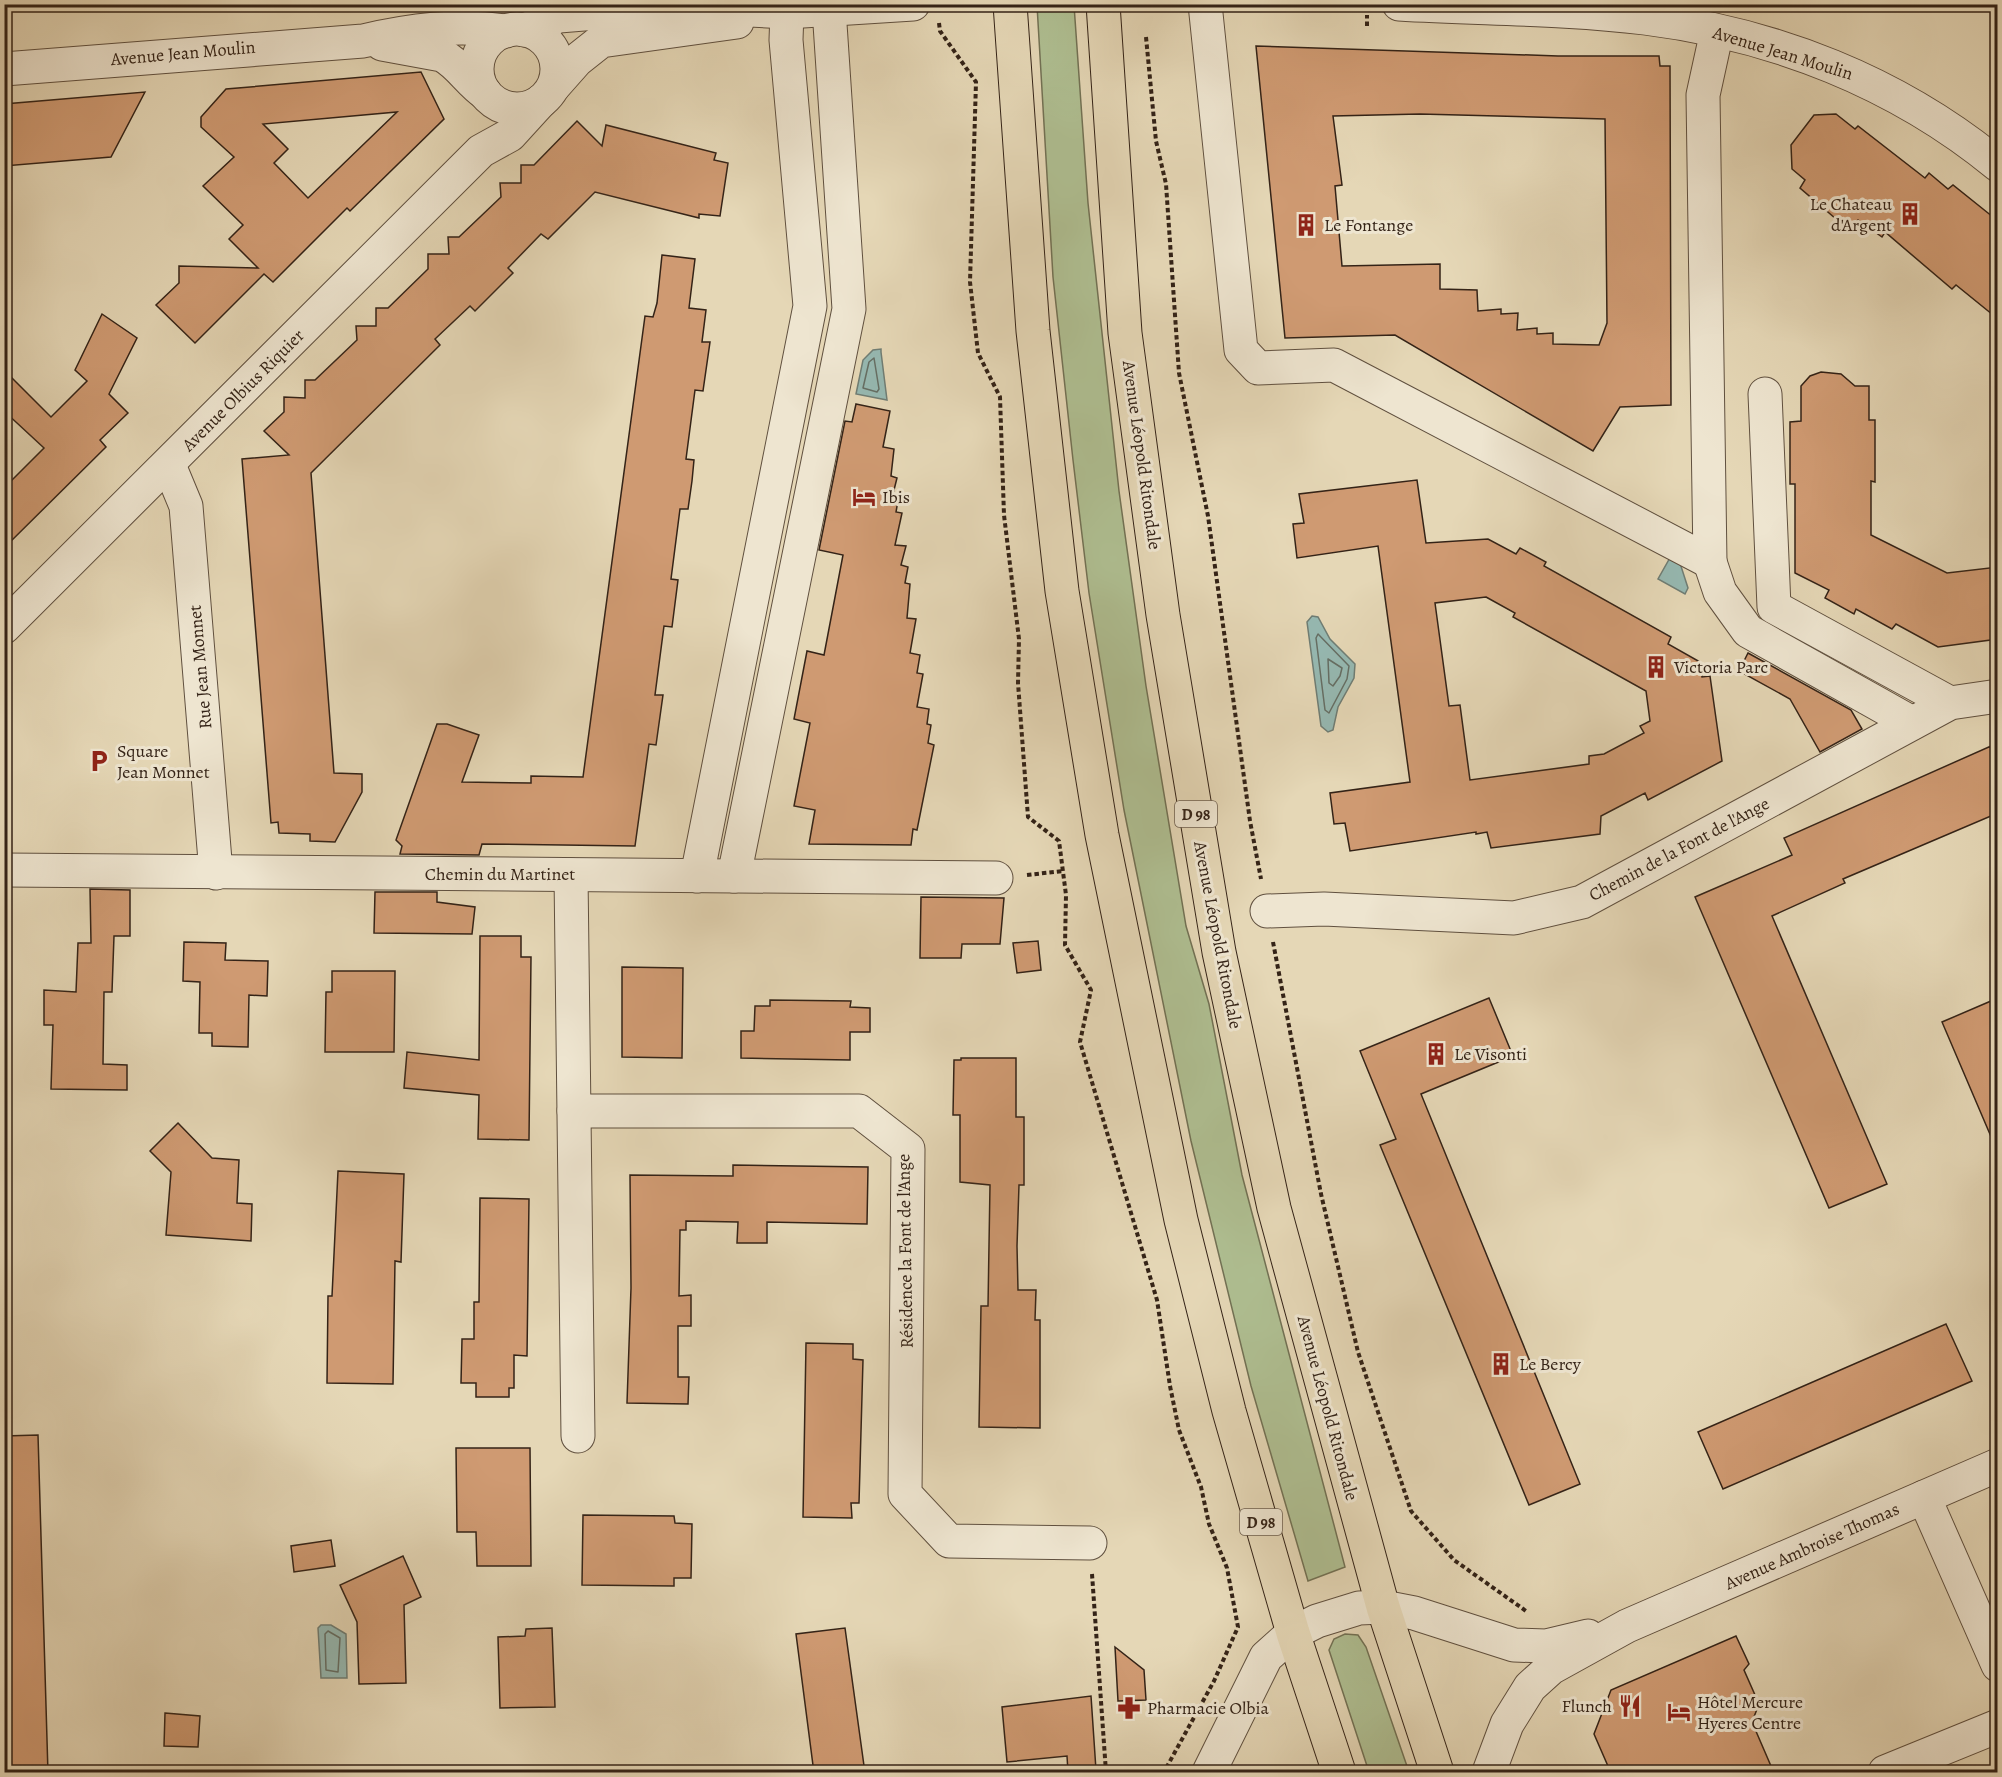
<svg xmlns="http://www.w3.org/2000/svg" width="2002" height="1777" font-family="Alegreya,serif">
  <style>
    .green { fill: #afbf92; stroke: #727154; stroke-width: 1.5 }
    .water { fill: #96b9b2; stroke: #6f7d74; stroke-width: 1.5 }
    .lines { fill: none; stroke-linecap: round; stroke-linejoin: round }
    .shore { stroke: #656e64; stroke-width: 1.5 }
    .stream { stroke: #6f7d74; stroke-width: 9 }
    .building { fill: #cf9a72; stroke: #342317; stroke-width: 1.5; fill-rule: evenodd }
    .minor-casing { stroke: #60503f; stroke-width: 35 }
    .highway-casing { stroke: #342317; stroke-width: 35 }
    .path { stroke: #342317; stroke-width: 4; stroke-dasharray: 4.5 3; stroke-linecap: butt }
    .minor { stroke: #eee5d0; stroke-width: 33 }
    .highway { stroke: #e5d7b6; stroke-width: 33 }
    .labels { text-anchor: middle; stroke-width: 6; stroke-linejoin: round; paint-order: stroke }
    .shield { fill: #eee5d0; stroke: #6c5d4e; stroke-width: 1.5 }
    .shield-label { font-size: 16px; font-weight: bold; fill: #342317 }
    .street-label { font-size: 18px; fill: #342317; stroke: #eee5d0 }
    .poi-label { font-size: 18px; fill: #342317; stroke: #eee5d0; text-anchor: start }
  </style>
  <rect width="100%" height="100%" fill="#e5d7b6"/>
  <filter id="stains"><feTurbulence type="fractalNoise" baseFrequency=".00333" numOctaves="4"/><feColorMatrix values="0 0 0 0 .2 0 0 0 0 .09 0 0 0 0 .02 0 0 0 .5 -.17"/></filter>
  <radialGradient id="worn" r=".72"><stop offset=".6" stop-color="#630" stop-opacity="0"/><stop offset="1" stop-color="#630" stop-opacity=".3"/></radialGradient>
  <g class="green">
    <polygon points="1037,5 1074,5 1088,203 1119,491 1146,686 1186,926 1209,1004 1242,1175 1345,1567 1308,1581 1251,1386 1191,1141 1124,810 1089,593 1073,460 1053,277"/>
    <polygon points="1345,1634 1358,1635 1366,1647 1409,1772 1369,1772 1329,1650 1334,1639"/>
  </g>
  <g class="water">
    <polygon points="881,349 881,352 887,400 856,394 863,360 873,350"/>
    <polygon points="1671,556 1679,560 1688,588 1685,594 1658,579"/>
    <polygon points="1312,616 1318,617 1330,639 1355,664 1354,678 1338,707 1333,730 1328,732 1321,726 1307,622"/>
    <polygon points="321,1625 331,1625 346,1634 347,1678 321,1678 318,1628"/>
  </g>
  <g class="lines">
    <g class="shore">
      <polygon points="874,358 879,389 877,392 863,388 869,362"/>
      <polygon points="1318,634 1349,666 1347,679 1329,713 1325,710 1316,638"/>
      <polygon points="1328,659 1342,668 1340,676 1333,686 1329,683"/>
      <polygon points="328,1631 340,1638 338,1672 326,1670 325,1634"/>
    </g>
    <polyline class="stream" points="4,11 18,4"/>
  </g>
  <g class="building">
    <path d="M1256,46l302,10h101l1,10h10l1,339 -51,2 -27,44 -198,-116 -110,3zM1420,114l185,5 2,204 -8,22 -46,-1v-11l-16,1v-6l-20,2 1,-17 -17,1v-5l-23,2 -1,-21 -37,-1v-25l-98,2 -7,-80 7,-1 -9,-69z"/>
    <path d="M421,72l23,47 -94,92 -3,-3 -74,74 -9,-8 -69,69 -39,-38 23,-22v-17l79,2 -29,-29 14,-14 -40,-39 31,-29 -33,-30v-10l25,-28zM397,112l-89,86 -34,-35 14,-14 -25,-25z"/>
    <polygon points="145,92 111,157 4,166 4,104"/>
    <polygon points="1836,114 1855,129 1858,126 1925,178 1929,173 1948,189 1953,185 1998,221 1998,319 1956,285 1952,289 1885,232 1882,237 1858,220 1850,231 1800,188 1805,180 1792,169 1791,145 1814,115"/>
    <polygon points="577,121 602,146 606,125 716,153 714,160 728,163 720,216 699,214 699,218 595,192 548,239 541,234 508,268 513,273 475,311 470,306 435,339 440,345 311,473 334,773 362,774 362,792 335,842 310,841 310,834 279,833 278,822 271,823 242,459 289,455 264,431 284,412 284,397 305,398 305,380 315,380 357,340 356,326 376,326 376,308 388,308 428,269 428,254 449,254 448,237 459,237 501,197 500,183 521,183 521,165 534,165"/>
    <polygon points="662,255 695,259 689,308 706,310 702,342 710,342 703,391 695,390 686,459 694,460 692,481 688,509 680,509 671,579 678,580 672,627 664,626 655,695 663,695 656,745 649,744 635,846 482,844 479,855 400,854 402,846 396,840 437,724 447,724 479,735 462,782 531,783 531,776 583,777 645,316 653,317 657,303"/>
    <polygon points="102,314 137,338 109,394 128,413 100,440 106,447 4,548 4,488 44,448 4,411 4,370 51,417 87,381 75,370"/>
    <polygon points="1821,372 1841,374 1855,386 1869,386 1869,420 1875,420 1875,482 1871,481 1871,535 1947,573 1998,567 1998,639 1938,647 1896,624 1892,629 1856,609 1854,614 1825,598 1829,590 1795,573 1795,484 1790,484 1790,422 1801,421 1801,386 1810,376"/>
    <polygon points="856,404 890,411 883,447 894,449 891,476 897,478 893,494 899,495 896,512 902,513 895,545 906,546 901,565 908,567 905,583 910,584 907,618 916,619 910,653 920,655 917,673 923,674 917,707 929,709 927,724 931,725 928,743 934,745 917,830 913,829 911,845 809,844 815,810 794,806 810,723 794,719 807,651 824,655 843,555 819,550 845,421 852,422"/>
    <path d="M1417,480l9,63 62,-4 28,15 4,-6 26,14 -2,4 127,71 -3,7 32,18 2,15 8,-1 12,85 -74,39 -3,-7 -44,23 -1,18 -109,14 -4,-16 -11,2v-2l-126,19 -5,-28 -11,1 -4,-31 80,-11 -32,-236 -81,12 -4,-34 11,-1 -5,-29zM1486,597l29,16 -2,4 133,74 4,30 -10,5 4,7 -40,21 -15,2v8l-119,16 -10,-75 -11,1 -14,-103z"/>
    <polygon points="1748,653 1851,710 1862,729 1820,752 1790,699 1739,671"/>
    <polygon points="1991,746 1998,761 1998,813 1843,879 1845,883 1772,916 1887,1184 1829,1208 1695,897 1792,855 1784,838"/>
    <polygon points="90,889 130,890 130,936 114,936 112,992 104,992 103,1064 127,1065 127,1090 51,1089 53,1025 44,1025 44,990 76,992 78,943 91,943"/>
    <polygon points="375,892 437,892 437,902 475,907 472,934 374,933"/>
    <polygon points="921,897 1004,898 1000,944 962,944 961,958 920,958"/>
    <polygon points="480,936 521,936 521,957 531,957 529,1140 478,1139 479,1095 404,1088 407,1052 479,1060"/>
    <polygon points="1038,941 1041,970 1017,973 1013,943"/>
    <polygon points="184,942 226,943 225,960 268,961 267,996 249,995 248,1047 212,1046 212,1033 199,1033 200,982 183,981"/>
    <polygon points="622,967 683,968 682,1058 622,1057"/>
    <polygon points="332,971 395,971 394,1052 325,1052 326,992 332,992"/>
    <polygon points="1489,998 1513,1056 1421,1094 1580,1484 1529,1505 1380,1145 1396,1139 1360,1051"/>
    <polygon points="1998,998 1998,1153 1942,1022"/>
    <polygon points="770,1000 851,1001 850,1007 870,1008 870,1032 850,1032 850,1060 741,1058 741,1031 754,1031 755,1006 770,1006"/>
    <polygon points="961,1058 1016,1058 1016,1117 1024,1117 1024,1185 1019,1185 1017,1246 1018,1290 1036,1290 1035,1320 1040,1320 1040,1428 979,1427 981,1306 988,1306 990,1185 960,1182 960,1115 953,1115 954,1060 961,1060"/>
    <polygon points="178,1123 212,1158 239,1160 237,1203 252,1204 251,1241 166,1235 171,1172 150,1151"/>
    <polygon points="733,1165 868,1167 867,1224 767,1222 767,1243 737,1243 738,1222 686,1221 686,1230 680,1230 679,1296 691,1295 691,1326 678,1326 678,1377 689,1377 688,1404 627,1403 631,1288 630,1175 733,1176"/>
    <polygon points="338,1171 404,1174 401,1262 395,1261 393,1384 327,1383 328,1296 332,1296"/>
    <polygon points="480,1198 529,1199 527,1356 514,1355 514,1388 509,1388 509,1397 476,1397 476,1383 461,1383 462,1339 474,1339 474,1302 479,1302"/>
    <polygon points="1946,1324 1972,1381 1723,1489 1698,1432"/>
    <polygon points="806,1343 853,1344 853,1359 863,1360 859,1503 851,1503 852,1518 803,1517"/>
    <polygon points="38,1435 48,1773 4,1773 4,1436"/>
    <polygon points="456,1448 530,1448 531,1566 477,1566 476,1532 457,1532"/>
    <polygon points="583,1515 674,1516 675,1523 692,1524 691,1578 674,1578 674,1586 582,1585"/>
    <polygon points="331,1540 335,1566 294,1572 291,1546"/>
    <polygon points="403,1556 421,1597 404,1605 406,1683 359,1684 357,1622 340,1585"/>
    <polygon points="552,1628 555,1707 500,1708 498,1637 525,1636 526,1629"/>
    <polygon points="845,1628 865,1773 814,1773 796,1634"/>
    <polygon points="1736,1636 1749,1664 1744,1670 1759,1704 1752,1722 1774,1773 1611,1773 1594,1734 1611,1690"/>
    <polygon points="1115,1647 1144,1670 1146,1700 1118,1701"/>
    <polygon points="1091,1696 1096,1770 1068,1772 1067,1756 1007,1762 1002,1707"/>
    <polygon points="165,1713 200,1716 198,1747 164,1746"/>
  </g>
  <g class="lines">
    <g class="minor-casing">
      <g id="minor">
        <polyline points="1205,4 1241,350 1258,368 1334,365 1710,562 1703,95 1717,31"/>
        <path d="M1399,4c82,5 165,4 246,14 129,16 252,64 353,147"/>
        <polyline points="614,9 690,7 787,12 913,4"/>
        <circle cx="517" cy="69" r="40"/>
        <polyline points="524,30 559,16 596,13 624,4"/>
        <path d="M382,44l60,11c17,9 27,27 43,38"/>
        <path d="M4,69l359,-28c48,-11 93,-17 143,-10"/>
        <polyline points="554,86 577,60 601,41 737,22"/>
        <polyline points="1765,394 1774,607 1950,703"/>
        <polyline points="169,465 186,506 216,873"/>
        <polyline points="1710,562 1720,592 1748,631 1912,723"/>
        <polyline points="4,627 481,151 510,135 541,101"/>
        <polyline points="4,870 996,878"/>
        <polyline points="571,875 578,1436"/>
        <polyline points="697,876 810,306 786,40 787,12"/>
        <polyline points="734,876 849,309 829,9"/>
        <polyline points="1267,911 1324,909 1514,918 1582,902 1950,703 1998,696"/>
        <polyline points="574,1111 859,1111 908,1149 905,1494 949,1541 1090,1543"/>
        <polyline points="1924,1497 1998,1665"/>
        <polyline points="1209,1772 1266,1657 1293,1633 1317,1621 1359,1608 1383,1607 1414,1613 1514,1645 1546,1646 1588,1636"/>
        <polyline points="1489,1772 1507,1724 1530,1687 1551,1668 1627,1626 1998,1465"/>
        <polyline points="1885,1772 1998,1726"/>
      </g>
    </g>
    <g class="highway-casing">
      <g id="highway">
        <polyline points="1010,4 1033,331 1062,591 1102,835 1181,1220 1229,1411 1293,1633 1339,1772"/>
        <polyline points="1103,4 1125,333 1163,615 1219,952 1274,1208 1383,1607 1437,1772"/>
      </g>
    </g>
    <g class="path">
      <polyline points="939,23 940,31 976,82 970,282 978,353 1000,397 1004,515 1019,639 1018,683 1028,817 1059,841 1066,895 1065,945 1091,990 1080,1042 1157,1300 1170,1386 1179,1430 1201,1487 1209,1524 1227,1568 1238,1627 1214,1681 1164,1772"/>
      <polyline points="1367,26 1367,15"/>
      <polyline points="1146,37 1156,141 1166,184 1179,373 1208,516 1250,821 1261,879"/>
      <polyline points="1027,875 1063,871"/>
      <polyline points="1273,942 1321,1194 1358,1352 1411,1511 1454,1560 1526,1611"/>
      <polyline points="1092,1574 1106,1772"/>
    </g>
    <use href="#minor" class="minor"/>
    <use href="#highway" class="highway"/>
  </g>
  <defs>
    <g id="building-bare" transform="scale(1.8)"><path d="M-4-6H4V6H1V3H-1V6H-4ZM-2.5-4.3h1.7v1.8h-1.7ZM.8-4.3h1.7v1.8H.8ZM-2.5-1h1.7V.8h-1.7ZM.8-1h1.7V.8H.8Z" fill="#8f2418" stroke="#eee5d0" stroke-width="2.5" paint-order="stroke"/></g>
    <g id="hotel-bare" transform="scale(1.8)"><path d="M-6-4.5h1.5V1H6V5H4.5V3h-9V5H-6ZM-4 0a1.8 1.8 0 1 1 3.6 0ZM.5 0V-2.5h3Q6-2.5 6 0Z" fill="#8f2418" stroke="#eee5d0" stroke-width="2.5" paint-order="stroke"/></g>
    <g id="parking-bare" transform="scale(1.8)"><path d="M-3.5-5.5H1a3.5 3.5 0 0 1 0 7H-1V5.5H-3.5ZM-1-3.4V-.6H.8a1.4 1.4 0 0 0 0-2.8Z" fill="#8f2418" stroke="#eee5d0" stroke-width="2.5" paint-order="stroke"/></g>
    <g id="restaurant-bare" transform="scale(1.8)"><path d="M-5-6h1v4h1v-4h1v4h1v-4h1v5L-1.5 .5V6h-2V.5L-5-1ZM5-6V6H3V1.5H1.5Q1.5-4 5-6Z" fill="#8f2418" stroke="#eee5d0" stroke-width="2.5" paint-order="stroke"/></g>
    <g id="pharmacy-bare" transform="scale(1.8)"><path d="M-2-6h4v4h4v4h-4v4h-4v-4h-4v-4h4Z" fill="#8f2418" stroke="#eee5d0" stroke-width="2.5" paint-order="stroke"/></g>
  </defs>
  <g fill-rule="evenodd">
    <use href="#building-bare" x="1910" y="214"/>
    <use href="#building-bare" x="1306" y="225"/>
    <use href="#hotel-bare" x="864" y="497"/>
    <use href="#building-bare" x="1656" y="667"/>
    <use href="#parking-bare" x="99" y="761"/>
    <use href="#building-bare" x="1436" y="1054"/>
    <use href="#building-bare" x="1501" y="1364"/>
    <use href="#restaurant-bare" x="1630" y="1706"/>
    <use href="#pharmacy-bare" x="1129" y="1708"/>
    <use href="#hotel-bare" x="1679" y="1712"/>
  </g>
  <g class="labels">
    <g class="shield">
      <rect x="1175" y="801" width="42" height="26" rx="4.5"/>
      <rect x="1240" y="1509" width="42" height="26" rx="4.5"/>
    </g>
    <g class="shield-label">
      <text x="1196" y="820">D 98</text>
      <text x="1261" y="1528">D 98</text>
    </g>
    <g class="street-label">
      <text transform="translate(183 53) rotate(-5)" y="6">Avenue Jean Moulin</text>
      <text transform="translate(1783 53) rotate(17)" y="6">Avenue Jean Moulin</text>
      <text transform="translate(243 390) rotate(-45)" y="6">Avenue Olbius Riquier</text>
      <text transform="translate(1142 455) rotate(82)" y="6">Avenue Léopold Ritondale</text>
      <text transform="translate(200 667) rotate(-95)" y="6">Rue Jean Monnet</text>
      <text transform="translate(1679 849) rotate(-28)" y="6">Chemin de la Font de l'Ange</text>
      <text x="500" y="880">Chemin du Martinet</text>
      <text transform="translate(1218 935) rotate(79)" y="6">Avenue Léopold Ritondale</text>
      <text transform="translate(905 1251) rotate(-91)" y="6">Résidence la Font de l'Ange</text>
      <text transform="translate(1328 1408) rotate(75)" y="6">Avenue Léopold Ritondale</text>
      <text transform="translate(1812 1546) rotate(-24)" y="6">Avenue Ambroise Thomas</text>
    </g>
    <g class="poi-label">
      <text x="1892" y="210" text-anchor="end">Le Chateau<tspan x="1892" dy="21">d'Argent</tspan></text>
      <text x="1324" y="231">Le Fontange</text>
      <text x="882" y="503">Ibis</text>
      <text x="1674" y="673">Victoria Parc</text>
      <text x="117" y="757">Square<tspan x="117" dy="21">Jean Monnet</tspan></text>
      <text x="1454" y="1060">Le Visonti</text>
      <text x="1519" y="1370">Le Bercy</text>
      <text x="1697" y="1708">Hôtel Mercure<tspan x="1697" dy="21">Hyeres Centre</tspan></text>
      <text x="1612" y="1712" text-anchor="end">Flunch</text>
      <text x="1147" y="1714">Pharmacie Olbia</text>
    </g>
  </g>
  <rect width="2002" height="1777" fill="none" stroke="#e5d7b6" stroke-width="24"/>
  <rect x="6" y="6" width="1990" height="1765" fill="none" stroke="#342317" stroke-width="3"/>
  <rect x="12" y="12" width="1978" height="1753" fill="none" stroke="#342317" stroke-width="1.5"/>
  <rect width="100%" height="100%" filter="url(#stains)"/>
  <rect width="100%" height="100%" fill="url(#worn)"/>
</svg>
